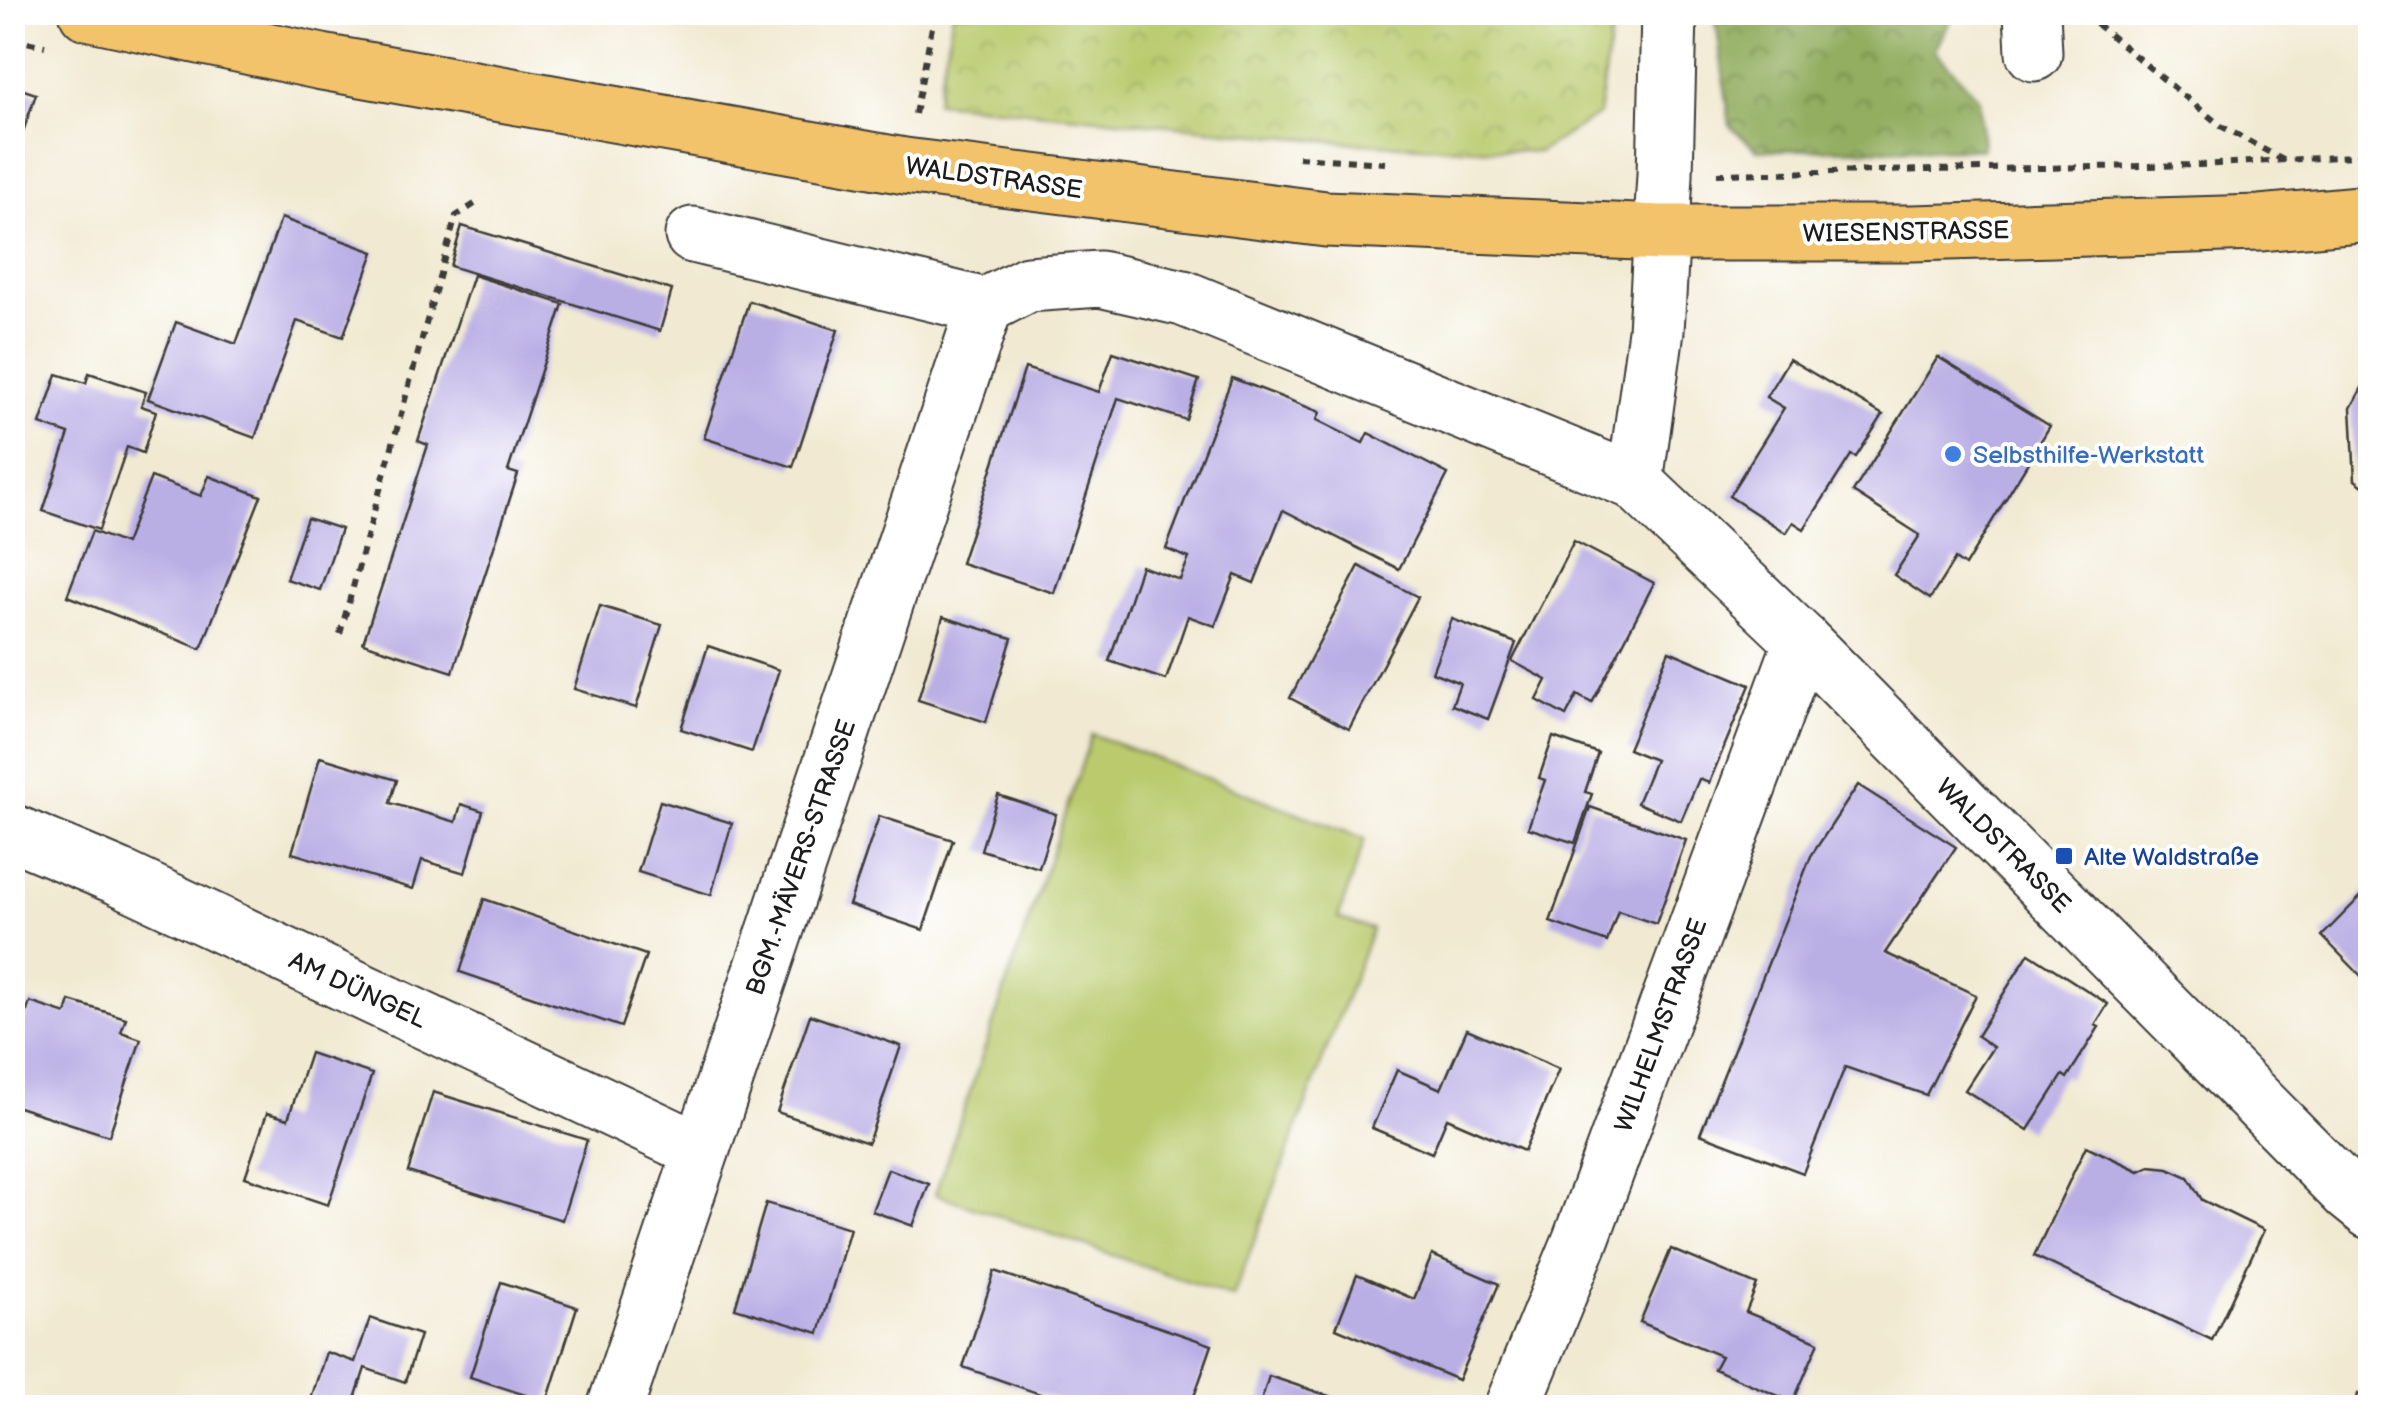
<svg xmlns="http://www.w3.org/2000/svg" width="2383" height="1420" font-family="'Balsamiq Sans',sans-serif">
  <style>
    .green { fill: #baca6d; stroke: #6b7344; stroke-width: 2.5 }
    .forest { fill: url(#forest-crowns); stroke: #58653e; stroke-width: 2.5 }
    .park { fill: url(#park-crowns); stroke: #6b7344; stroke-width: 2.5 }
    .building { fill: #baafe5 }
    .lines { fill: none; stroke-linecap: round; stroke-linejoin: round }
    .minor-casing { stroke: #3c3b37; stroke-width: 59 }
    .major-casing { stroke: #3c3b37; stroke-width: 59 }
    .path { stroke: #3c3b37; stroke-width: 6; stroke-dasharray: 8 8; stroke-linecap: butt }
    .minor { stroke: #fff; stroke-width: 55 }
    .major { stroke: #f2c36a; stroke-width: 55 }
    .shop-dot { fill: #3f7fe0; stroke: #fff; stroke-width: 4 }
    .transit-dot { fill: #1a4fb4; stroke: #fff; stroke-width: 4 }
    .labels { text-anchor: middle; stroke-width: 8; stroke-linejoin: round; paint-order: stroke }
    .street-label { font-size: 25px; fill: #1c1c1c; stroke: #fff }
    .shop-label { font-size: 25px; fill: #366cbe; stroke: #fff; text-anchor: start }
    .transit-label { font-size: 25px; fill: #164399; stroke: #fff; text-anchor: start }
  </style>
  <defs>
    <pattern id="forest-crowns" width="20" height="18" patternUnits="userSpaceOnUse" patternTransform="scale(2.5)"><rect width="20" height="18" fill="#93ae60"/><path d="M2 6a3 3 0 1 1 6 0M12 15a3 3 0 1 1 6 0" fill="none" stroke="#778d4e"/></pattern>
    <pattern id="park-crowns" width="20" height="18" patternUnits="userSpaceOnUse" patternTransform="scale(2.5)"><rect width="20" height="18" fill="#baca6d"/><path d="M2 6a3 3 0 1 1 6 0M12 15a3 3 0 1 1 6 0" fill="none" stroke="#9fad5e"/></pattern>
  </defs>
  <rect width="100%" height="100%" fill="#fff"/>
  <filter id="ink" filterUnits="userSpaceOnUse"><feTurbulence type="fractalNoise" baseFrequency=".01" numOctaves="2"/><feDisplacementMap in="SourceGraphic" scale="20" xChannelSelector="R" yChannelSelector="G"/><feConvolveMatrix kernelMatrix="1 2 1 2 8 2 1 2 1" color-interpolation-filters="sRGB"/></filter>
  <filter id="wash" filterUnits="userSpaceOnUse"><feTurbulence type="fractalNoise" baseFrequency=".0048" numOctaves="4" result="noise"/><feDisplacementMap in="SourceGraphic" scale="40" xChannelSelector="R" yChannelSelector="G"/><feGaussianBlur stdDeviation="2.25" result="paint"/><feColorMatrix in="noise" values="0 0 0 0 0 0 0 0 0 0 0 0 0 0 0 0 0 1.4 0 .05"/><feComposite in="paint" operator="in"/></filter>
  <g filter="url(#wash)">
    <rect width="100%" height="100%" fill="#f1e9d1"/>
    <polygon class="green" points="1092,734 1365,839 1338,918 1372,929 1233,1297 935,1194"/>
    <polygon class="forest" points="1715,13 1954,13 1935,50 1979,99 1983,149 1757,150 1730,126"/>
    <polygon class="park" points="953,13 953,12 1614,13 1598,115 1539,152 1340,142 936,102"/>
    <g id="blocks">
      <g class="building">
        <polygon points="12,86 36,94 13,161 12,161"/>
        <polygon points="281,218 374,252 343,337 297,321 255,438 148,399 176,322 236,344"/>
        <polygon points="462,226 672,290 660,331 450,266"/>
        <polygon points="473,275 563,304 508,471 518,474 453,672 363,643 428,445 418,441"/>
        <polygon points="749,301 838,330 793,467 704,438"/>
        <polygon points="1113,352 1199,380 1186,420 1118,398 1054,593 961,563 1025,368 1099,392"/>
        <polygon points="1938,357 2050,426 1965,566 1955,559 1930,599 1894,575 1920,535 1853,492"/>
        <polygon points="1789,359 1883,415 1856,457 1851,455 1804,529 1793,522 1786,533 1729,496 1784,408 1766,397"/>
        <polygon points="89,373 146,392 141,406 156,411 143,453 127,447 99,530 43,511 69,434 40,424 57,374 86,383"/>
        <polygon points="2370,373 2370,491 2355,480 2351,408"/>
        <polygon points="1232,378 1320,412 1317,420 1363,443 1368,433 1448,474 1399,569 1283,510 1254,583 1235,575 1215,626 1188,616 1166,680 1109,661 1141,566 1180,580 1189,558 1166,549"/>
        <polygon points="209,476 261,496 201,649 67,596 92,531 125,544 151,477 201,496"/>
        <polygon points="307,518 341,529 320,590 286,579"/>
        <polygon points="1574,541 1654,583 1592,703 1577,695 1566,716 1537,700 1547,680 1512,661"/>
        <polygon points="1359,566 1418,597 1349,729 1290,698"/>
        <polygon points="600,606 662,625 636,708 574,689"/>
        <polygon points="943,617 1012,638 986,722 918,700"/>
        <polygon points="1452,619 1516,643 1488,719 1452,705 1460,683 1432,672"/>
        <polygon points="708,646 779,670 752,752 681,729"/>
        <polygon points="1669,651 1750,685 1709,783 1699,779 1681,821 1637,803 1655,760 1628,749"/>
        <polygon points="1553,737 1598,753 1585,792 1592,794 1575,843 1528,828 1545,780 1539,778"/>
        <polygon points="320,757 397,780 390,803 456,822 461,804 483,811 465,873 422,860 413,889 292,853"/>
        <polygon points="1858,785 1956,847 1885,953 1976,995 1926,1095 1845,1067 1803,1173 1700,1134 1811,856"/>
        <polygon points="998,795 1056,814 1039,868 981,850"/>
        <polygon points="660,801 732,823 711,895 638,872"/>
        <polygon points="1590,807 1686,840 1656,924 1618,911 1607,942 1550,922"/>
        <polygon points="879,816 953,840 923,930 849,905"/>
        <polygon points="2370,887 2370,985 2322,936"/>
        <polygon points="484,899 646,955 621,1027 460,972"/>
        <polygon points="2029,953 2108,1004 2095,1025 2099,1027 2067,1078 2063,1075 2028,1130 1965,1090 1993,1047 1977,1036"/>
        <polygon points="70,1001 126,1018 121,1032 141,1039 109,1136 12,1105 12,1054 30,1002 66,1014"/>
        <polygon points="810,1015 901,1046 868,1143 777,1112"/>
        <polygon points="1467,1029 1559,1069 1524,1151 1447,1118 1432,1153 1372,1128 1397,1070 1441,1089"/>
        <polygon points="310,1053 372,1074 328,1205 245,1177 267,1113 288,1119"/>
        <polygon points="433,1092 587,1140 562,1220 408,1172"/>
        <polygon points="2086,1146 2139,1171 2150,1166 2168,1168 2188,1177 2202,1200 2264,1230 2212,1340 2034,1256"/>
        <polygon points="888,1169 929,1184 913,1226 872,1211"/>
        <polygon points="766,1203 850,1228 819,1333 735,1308"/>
        <polygon points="1671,1249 1757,1285 1746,1312 1819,1342 1793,1402 1714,1369 1721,1356 1640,1322"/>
        <polygon points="1432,1255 1499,1284 1458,1380 1336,1328 1357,1275 1414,1299"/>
        <polygon points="995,1271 1212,1345 1190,1408 1080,1408 963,1367"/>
        <polygon points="501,1282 577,1307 547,1402 470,1377"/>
        <polygon points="370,1318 420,1335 405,1382 365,1368 352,1408 308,1408 326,1352 355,1362"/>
        <polygon points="1269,1376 1362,1407 1362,1408 1259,1408"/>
        <polygon points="2358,1394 2370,1398 2370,1408 2354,1408"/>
      </g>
    </g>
  </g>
  <g filter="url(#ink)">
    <use href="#blocks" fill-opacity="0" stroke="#3c3b37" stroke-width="2.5"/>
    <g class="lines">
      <g class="minor-casing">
        <g id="minor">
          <polyline points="1669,12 1665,175 1656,331 1635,482 1802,641 2349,1194 2370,1211"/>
          <polyline points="2032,12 2034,53"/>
          <polyline points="693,235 985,306 1028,284 1100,279 1183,298 1635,482"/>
          <polyline points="12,832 119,877 701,1151"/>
          <polyline points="615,1408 985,306"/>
          <polyline points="1512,1408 1580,1242 1802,641"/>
        </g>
      </g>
      <g class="major-casing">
        <polyline id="major" points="87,12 322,62 905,166 1326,219 1661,233 1912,233 2260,223 2370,213"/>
      </g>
      <g class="path">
        <polyline points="2084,14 2221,126 2283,160"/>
        <polyline points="12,39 45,46"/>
        <polyline points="915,114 935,12"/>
        <polyline points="1298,157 1385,163"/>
        <polyline points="1717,174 2200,165 2370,155"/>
        <polyline points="340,634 456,216 478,202"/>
      </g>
      <use href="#minor" class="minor"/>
      <use href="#major" class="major"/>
    </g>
  </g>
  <circle class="shop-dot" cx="1953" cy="454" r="10"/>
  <rect class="transit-dot" x="2054" y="846" width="20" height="20" rx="5"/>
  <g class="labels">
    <g class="street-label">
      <text transform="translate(994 177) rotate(8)" y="9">WALDSTRASSE</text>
      <text transform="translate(1906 231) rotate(-1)" y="9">WIESENSTRASSE</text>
      <text transform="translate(2004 845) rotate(45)" y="9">WALDSTRASSE</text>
      <text transform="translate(800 857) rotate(-71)" y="9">BGM.-MÄVERS-STRASSE</text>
      <text transform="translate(358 989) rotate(25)" y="9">AM DÜNGEL</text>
      <text transform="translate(1660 1025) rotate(-70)" y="9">WILHELMSTRASSE</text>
    </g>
    <g class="shop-label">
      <text x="1973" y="463">Selbsthilfe-Werkstatt</text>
    </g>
    <g class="transit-label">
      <text x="2084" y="865">Alte Waldstraße</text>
    </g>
  </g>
  <rect width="2383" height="1420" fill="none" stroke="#fff" stroke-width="50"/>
</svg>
